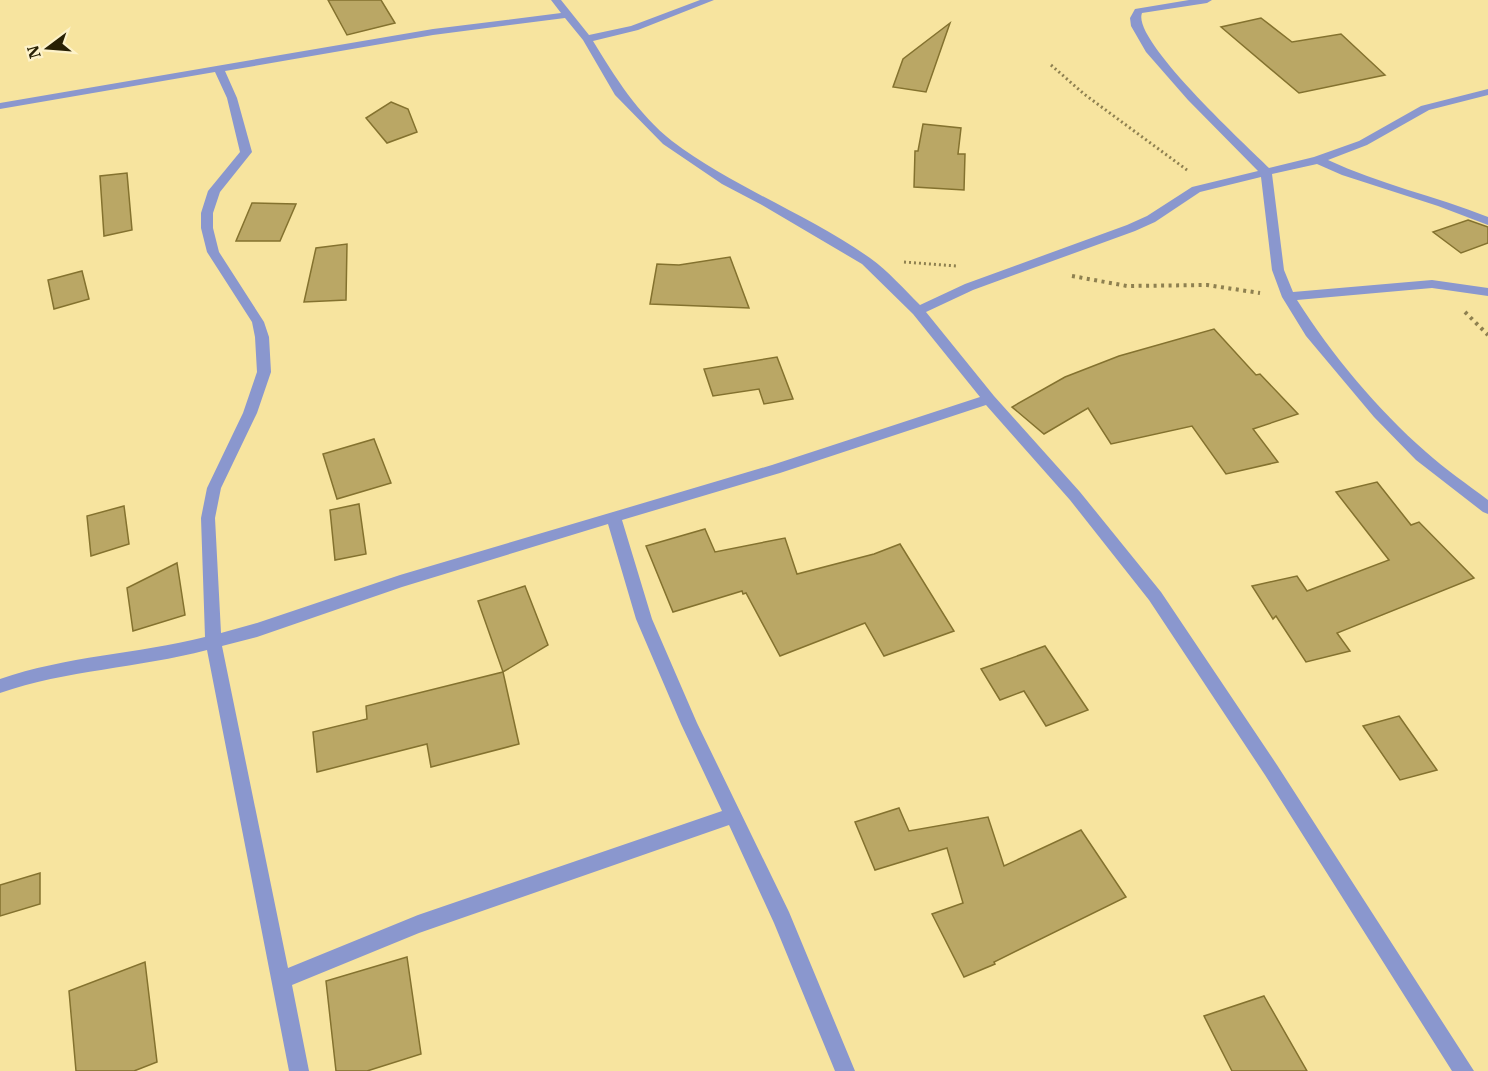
<svg xmlns="http://www.w3.org/2000/svg" width="1488" height="1071" font-family="'IBM Plex Serif',serif">
  <style>
    .building { fill: #baa765; stroke: #84722f; stroke-width: 1.5 }
    .lines { fill: none; stroke-linecap: round; stroke-linejoin: round }
    .path-far1 { stroke: #8e8050; stroke-width: 3; stroke-dasharray: 2 3; stroke-linecap: butt }
    .path { stroke: #8e8050; stroke-width: 4; stroke-dasharray: 3 4.5; stroke-linecap: butt }
    .minor { fill: #8a97ce; fill-rule: evenodd }
  </style>
  <rect width="100%" height="100%" fill="#f7e49f"/>
  <g class="building">
    <polygon points="328,0 381,0 395,23 347,35"/>
    <polygon points="1261,18 1292,42 1341,34 1385,75 1299,93 1221,27"/>
    <polygon points="950,23 926,92 893,87 903,59"/>
    <polygon points="391,102 408,109 417,132 387,143 366,118"/>
    <polygon points="923,124 961,128 958,154 965,154 964,190 914,187 915,151 918,151"/>
    <polygon points="127,173 132,230 104,236 100,176"/>
    <polygon points="252,203 296,204 280,241 236,241"/>
    <polygon points="1468,220 1488,227 1488,243 1461,253 1433,232"/>
    <polygon points="347,244 346,300 304,302 316,248"/>
    <polygon points="730,257 749,308 650,304 657,264 679,265"/>
    <polygon points="82,271 89,299 54,309 48,280"/>
    <polygon points="1214,329 1256,375 1260,374 1298,414 1253,429 1278,462 1226,474 1192,426 1111,444 1088,408 1044,434 1012,407 1065,377 1119,356"/>
    <polygon points="777,357 793,399 764,404 759,389 713,396 704,369"/>
    <polygon points="374,439 391,483 337,499 323,454"/>
    <polygon points="1377,482 1411,525 1419,522 1474,578 1337,633 1350,651 1306,662 1276,616 1273,619 1252,586 1297,576 1307,591 1389,560 1336,492"/>
    <polygon points="359,504 366,554 335,560 330,510"/>
    <polygon points="124,506 129,544 91,556 87,516"/>
    <polygon points="705,529 715,552 785,538 797,574 874,554 900,544 954,631 884,656 865,623 780,656 746,593 743,594 742,591 673,612 646,546"/>
    <polygon points="177,563 185,615 133,631 127,588"/>
    <polygon points="525,586 548,645 503,672 478,601"/>
    <polygon points="1045,646 1088,710 1046,726 1024,691 1000,700 981,669"/>
    <polygon points="503,672 519,744 431,767 427,744 317,772 313,732 367,719 366,706"/>
    <polygon points="1399,716 1437,770 1400,780 1363,726"/>
    <polygon points="899,808 909,831 988,817 1004,866 1081,830 1126,897 994,962 995,964 964,977 932,914 963,903 947,848 875,870 855,822"/>
    <polygon points="40,873 40,904 0,916 0,885"/>
    <polygon points="407,957 421,1054 367,1071 336,1071 326,981"/>
    <polygon points="145,962 157,1062 134,1071 76,1071 69,991"/>
    <polygon points="1264,996 1307,1071 1232,1071 1204,1016"/>
  </g>
  <g class="lines">
    <g class="path-far1">
      <polyline points="1051,65 1084,94 1187,170"/>
      <polyline points="904,262 957,266"/>
    </g>
    <g class="path">
      <polyline points="1072,276 1127,286 1207,285 1260,293"/>
      <polyline points="1465,312 1488,335"/>
    </g>
    <path class="minor" d="M551,0h10l28,35 42,-9 69,-26h14l-76,30 -45,11c22,36 45,73 79,100 61,46 135,73 198,117 18,13 34,31 50,47l45,-21 162,-59 20,-9 45,-29 66,-16 -70,-71 -42,-48 -15,-26 -1,-8 5,-9 54,-9h23l-5,3 -65,10c-11,27 105,133 127,155l45,-11 45,-16 62,-35 67,-17v6l-59,15 -62,35 -39,15c51,24 107,36 160,57v8l-50,-19 -96,-31 -25,-11 -45,10 12,96 9,22 139,-12 56,8v8l-56,-8 -135,12c35,55 80,109 129,152 19,17 41,32 62,48v14l-5,-2 -67,-52 -42,-43 -68,-81 -24,-39 -10,-27 -11,-93 -61,15 -45,30 -20,9 -162,59 -47,22 68,84 86,96 81,100 116,173 197,306h-22l-187,-296 -116,-175 -79,-100 -84,-95 -206,68 -158,47 30,99 45,104 92,189 66,159h-20l-61,-148 -45,-98 -310,108 -127,52 17,86h-20l-82,-421c-68,18 -141,20 -207,43v-14c66,-23 137,-25 205,-42l-4,-119 6,-30 36,-75 14,-41 -2,-35 -3,-15 -45,-70 -6,-24v-15l7,-22 32,-39 -13,-54 -12,-26 -215,37v-6l433,-74 128,-16zM565,18l18,22 32,55 48,49 59,40 40,21 100,59 51,50 67,83 -208,68 -372,110 -143,48 -36,10 -6,-115 6,-30 36,-75 14,-41 -2,-35 -5,-15 -45,-70 -6,-24v-15l7,-21 32,-40 -15,-54 -12,-27 208,-36zM608,524l28,95 45,105 41,87 -304,104 -130,53 -66,-322 35,-9 145,-50z"/>
  </g>
  <g transform="translate(48 48) rotate(254)" stroke="#fdf2c9" stroke-width="4.5" paint-order="stroke">
  <path d="M0-4.5L10 22L0 15L-10 22Z" fill="#282004"/>
  <text y="-9" font-size="16" font-weight="bold" text-anchor="middle" fill="#282004">N</text>
  </g>
</svg>
